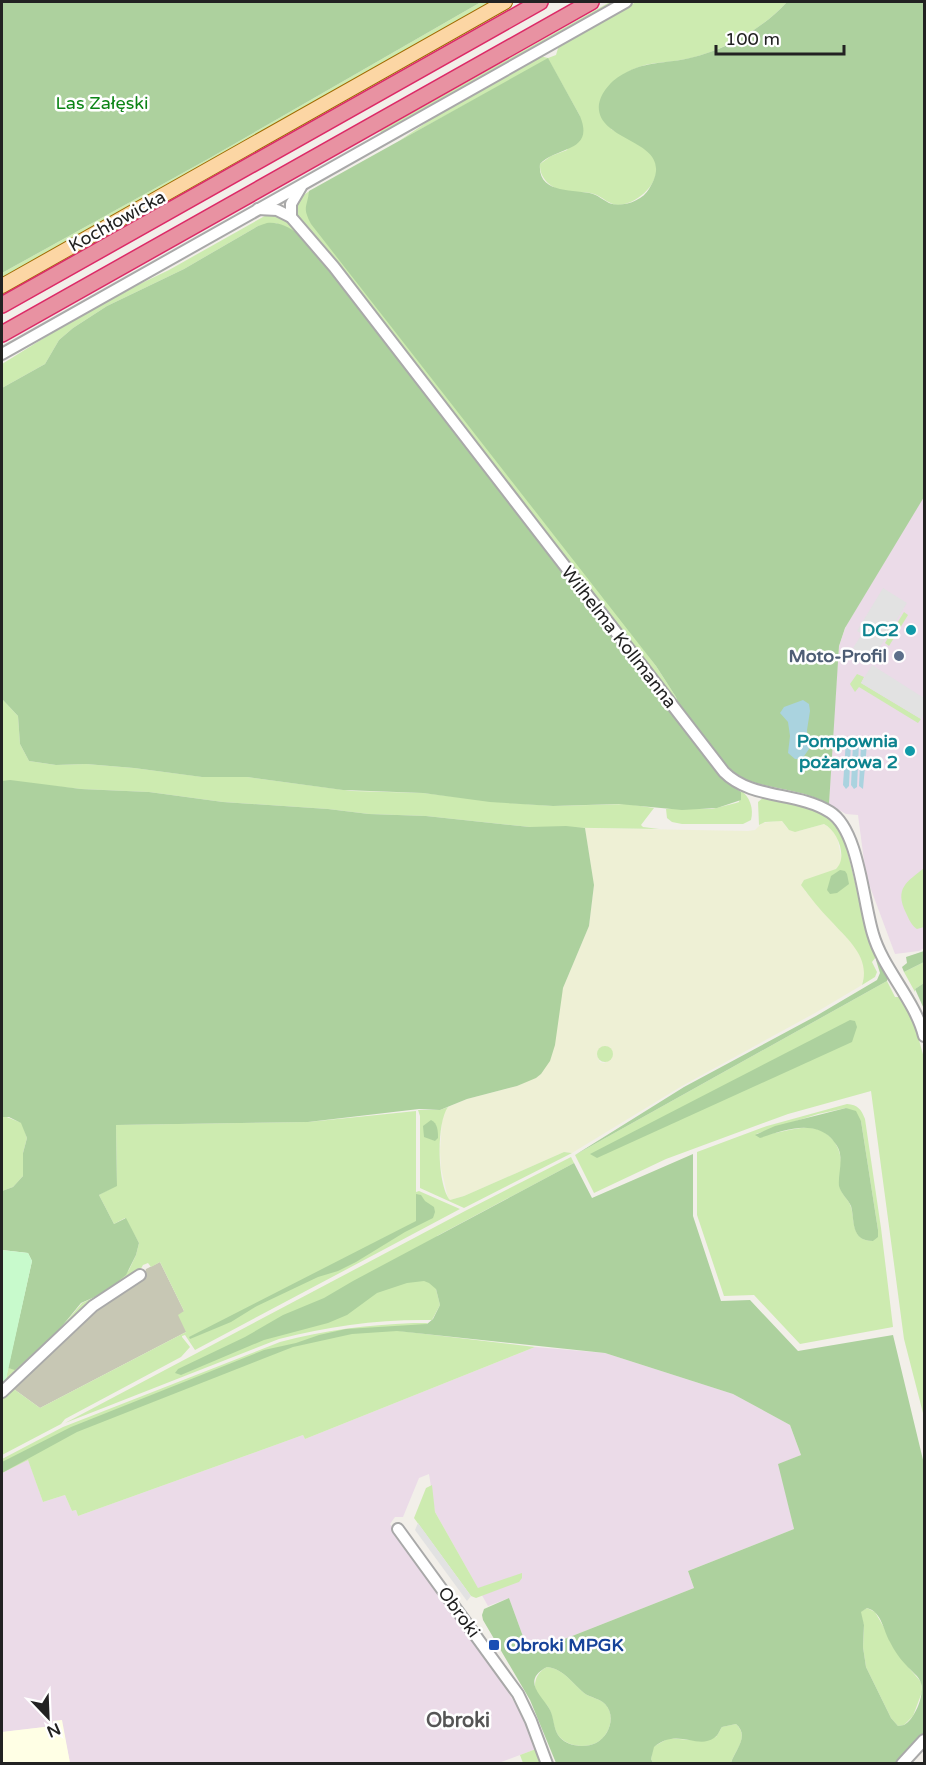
<svg xmlns="http://www.w3.org/2000/svg" width="926" height="1765" font-family="'Varela Round',sans-serif">
  <style>
    .industrial { fill: #ebdbe8 }
    .education { fill: #ffffe5 }
    .construction { fill: #c7c7b4 }
    .farmland { fill: #eef0d5; fill-rule: evenodd }
    .grass { fill: #cdebb0; fill-rule: evenodd }
    .forest { fill: #add19e; fill-rule: evenodd }
    .park { fill: #c8facc }
    .parking { fill: #e2e2e2 }
    .water { fill: #aad3df }
    .lines { fill: none; stroke-linecap: round; stroke-linejoin: round }
    .minor-casing { stroke: #a9a9a9; stroke-width: 14 }
    .major-casing { stroke: #a06b00; stroke-width: 16 }
    .highway-casing { stroke: #dc2a67; stroke-width: 18 }
    .minor { stroke: #fff; stroke-width: 10 }
    .major { stroke: #fcd6a4; stroke-width: 14 }
    .highway { stroke: #e892a2; stroke-width: 15 }
    .culture-dot { fill: #0f9aa8; stroke: #fff; stroke-width: 2 }
    .service-dot { fill: #5c6f8a; stroke: #fff; stroke-width: 2 }
    .transit-dot { fill: #1a4fb4; stroke: #fff; stroke-width: 2 }
    .labels { text-anchor: middle; stroke-width: 5; stroke-linejoin: round; paint-order: stroke }
    .park-label { font-size: 18px; fill: #0c8416; stroke: #fff }
    .street-label { font-size: 18px; fill: #222; stroke: #fff }
    .culture-label { font-size: 18px; font-weight: bold; fill: #0d838f; stroke: #fff; text-anchor: end }
    .service-label { font-size: 18px; font-weight: bold; fill: #4e5e75; stroke: #fff; text-anchor: end }
    .transit-label { font-size: 18px; font-weight: bold; fill: #164399; stroke: #fff; text-anchor: start }
    .neighbourhood-label { font-size: 20px; font-weight: bold; fill: #555; stroke: #fff }
  </style>
  <rect width="100%" height="100%" fill="#f2efe9"/>
  <g class="industrial">
    <polygon points="924,496 924,948 919,951 895,954 866,876 858,815 846,814 829,804 833,725 839,646 846,626"/>
    <polygon points="535,1347 605,1353 733,1394 790,1425 801,1455 779,1464 794,1529 688,1571 694,1588 529,1653 509,1598 488,1606 435,1512 429,1474 419,1478 403,1517 395,1517 390,1524 439,1592 439,1596 452,1613 455,1614 481,1649 518,1708 536,1749 496,1764 70,1763 61,1720 53,1726 2,1732 2,1473 28,1459 43,1502 65,1495 72,1511 76,1510 78,1516 303,1435 305,1439"/>
  </g>
  <polygon class="education" points="62,1720 70,1763 2,1763 2,1732 53,1726 53,1721"/>
  <polygon class="construction" points="160,1262 184,1311 186,1332 40,1408 11,1387 96,1308 144,1276 146,1269"/>
  <path class="farmland" d="M778,821h4l5,7 12,3 25,-7 7,5 6,8 5,24 -2,5 -35,25 51,57 7,14 2,10 -3,13 -47,28 -133,73 -110,67 -8,-1 -100,44 -14,4 -2,-2 -7,-30 -1,-17 2,-29 2,-9 4,-6 19,-8 50,-13 24,-12 22,-86 26,-62 5,-40 -9,-58 163,3 7,-1 7,-7zM603,1047l10,6 -3,6 -6,4 -4,-1 -3,-7z"/>
  <g class="grass">
    <polygon points="481,2 496,2 2,281 2,273 208,159"/>
    <polygon points="610,2 616,2 382,134 380,131"/>
    <path d="M636,2h151c-25,27 -60,47 -96,56 -35,8 -47,0 -78,24l-2,47c13,7 28,14 39,24 20,21 -9,51 -31,52 -10,0 -16,-8 -25,-11 -10,-3 -19,-1 -28,-2 -14,-3 -27,-13 -26,-28l11,-8 16,-6 13,-34 -32,-57 -149,82 59,-40 82,-45 8,2 8,-3 3,-10z"/>
    <polygon points="311,190 308,198 656,666 676,697 678,704 339,266 295,213 296,200"/>
    <polygon points="270,213 282,217 298,234 276,223 258,226 184,269 107,306 73,328 59,340 45,364 2,388 2,364 102,302 169,270"/>
    <polygon points="904,612 908,615 889,646 885,643"/>
    <polygon points="857,674 864,677 861,683 921,719 918,723 859,687 855,692 850,684"/>
    <polygon points="2,699 18,716 20,744 29,761 56,765 86,764 134,768 203,777 247,777 352,791 423,793 511,803 553,806 627,804 654,808 641,825 643,827 659,829 530,827 426,816 369,814 328,809 223,802 149,792 81,789 2,781"/>
    <path d="M740,790c10,6 14,19 11,30l-8,4h-61l-10,-2 -5,-4 -1,-9h46l24,-6 3,-1 2,-10z"/>
    <path d="M764,797c33,10 66,7 81,45l25,101 6,14 -4,5 5,10 -2,5 -13,8c9,-28 -15,-46 -31,-64 -11,-11 -21,-24 -30,-36l3,-5 32,-11c12,-11 2,-38 -12,-45l-29,8 -6,-2 -7,-9 -17,1 -6,3 -1,-23z"/>
    <path d="M924,868v59l-7,2c-6,-4 -8,-10 -11,-16 -12,-25 1,-31 18,-45z"/>
    <polygon points="924,962 924,983 915,989 915,992 904,972"/>
    <polygon points="887,981 895,997 899,997 914,1022 924,1058 924,1417 904,1339 871,1091 788,1114 666,1159 594,1193 575,1155"/>
    <circle cx="605" cy="1054" r="8"/>
    <path d="M847,1104c11,1 14,5 18,15l16,109 12,99 -93,17 -46,-49 -30,1 -27,-81v-63l70,-26zM846,1108l15,13 17,109 -5,11c-22,0 -18,-21 -22,-34 -2,-8 -10,-12 -11,-21 -2,-6 1,-12 1,-18 1,-14 -4,-28 -17,-36 -20,-12 -46,5 -68,2l62,-20z"/>
    <path d="M448,1107c-12,16 -11,78 2,93l14,-4 100,-44 8,1 -108,55 -44,-20v-72l-2,-6h22z"/>
    <polygon points="416,1111 416,1192 419,1191 460,1209 195,1350 185,1335 182,1336 182,1337 190,1347 181,1357 65,1419 61,1424 2,1455 2,1395 11,1387 40,1408 186,1332 178,1315 184,1311 160,1262 151,1267 148,1263 143,1265 138,1274 5,1384 8,1368 15,1369 58,1331 82,1303 104,1293 129,1270 136,1255 139,1243 125,1218 114,1224 99,1195 117,1185 116,1125 308,1122"/>
    <polygon points="4,1116 22,1123 27,1138 23,1153 23,1176 13,1187 2,1191 2,1117"/>
    <path d="M571,1157l3,6 -137,73 -1,53 4,16 -8,15c-52,-1 -103,6 -153,19l-214,84 400,-212z"/>
    <path d="M413,1323h15l-6,4 -22,4 135,16 -230,92 -2,-4 -225,81 -2,-6 -4,1 -7,-16 -22,7 -15,-42 -26,13v-14l61,-32 217,-85c46,-12 85,-17 133,-19z"/>
    <polygon points="432,1485 435,1512 478,1588 522,1573 522,1578 519,1582 476,1598 471,1596 414,1518 426,1488"/>
    <polygon points="867,1608 875,1612 904,1662 921,1682 922,1692 913,1716 904,1725 898,1726 891,1718 866,1667 863,1647 864,1626 860,1612"/>
    <path d="M547,1667c17,2 25,16 37,26 7,5 15,5 21,11 11,11 5,32 -9,39 -12,6 -30,3 -38,-8 -5,-8 -5,-19 -9,-27 -2,-4 -7,-7 -9,-10 -9,-11 -5,-25 7,-31z"/>
    <path d="M736,1724c14,13 -1,26 -5,39h-78l-2,-4 2,-12 16,-9 20,2 27,-3 6,-10z"/>
    <polygon points="536,1749 541,1763 523,1763 520,1755"/>
  </g>
  <g class="forest">
    <polygon points="2,2 481,2 208,159 2,273"/>
    <path d="M787,2h137v495l-79,131 -6,18 -10,158c-25,-14 -53,-14 -79,-23 -27,-9 -55,-54 -72,-77l-2,-7 -20,-31 -345,-442c-9,-18 -4,-15 -2,-33l239,-133 32,58c15,37 -23,30 -40,48 -3,31 35,25 53,30 6,2 10,6 16,9 13,5 33,-2 40,-14 32,-51 -55,-44 -50,-85 2,-10 7,-16 14,-23 27,-21 46,-16 77,-23 36,-8 72,-29 97,-56z"/>
    <path d="M267,223c28,-3 48,30 65,48l380,495 12,14 17,12v8l-24,8 -35,2 -63,-6 -66,2 -63,-4 -67,-9 -80,-3 -96,-13h-45l-68,-9 -48,-4 -30,1 -27,-4 -9,-17 -2,-28 -16,-17v-311l43,-24 14,-24 14,-12 34,-22 77,-37 74,-43z"/>
    <polygon points="10,780 81,789 149,792 223,802 328,809 369,814 426,816 530,827 566,826 585,828 594,885 589,926 563,988 555,1045 550,1061 541,1074 536,1078 517,1086 467,1099 440,1110 419,1109 308,1122 116,1125 117,1186 99,1195 114,1224 126,1218 139,1243 136,1255 126,1275 104,1293 81,1303 58,1331 15,1370 8,1368 32,1261 28,1253 2,1250 2,1191 13,1187 23,1176 23,1153 27,1138 21,1123 9,1117 2,1117 2,781"/>
    <polygon points="840,870 845,871 847,874 849,884 837,893 830,894 827,890 831,876"/>
    <polygon points="924,951 924,962 904,972 902,967 907,963 906,957"/>
    <polygon points="876,960 878,960 888,978 887,981 575,1155 684,1087 816,1016 877,980 880,973"/>
    <polygon points="924,983 924,1009 915,989"/>
    <polygon points="850,1020 855,1021 857,1027 852,1042 597,1158 590,1154"/>
    <path d="M846,1108l10,3 5,10 17,109v7l-5,4c-23,0 -18,-21 -22,-35 -3,-7 -10,-12 -12,-20 -1,-10 3,-21 1,-32 -1,-7 -5,-11 -9,-16 -19,-19 -50,-7 -71,0l-5,-3 20,-9z"/>
    <path d="M431,1120c7,3 7,12 7,18l-3,3 -11,-4 -1,-11z"/>
    <path d="M693,1154v62l28,85 29,-1 48,51 95,-16 31,129v271l-28,28h-165c4,-13 19,-27 5,-39l-14,3c-3,4 -4,9 -8,11 -17,12 -37,-11 -60,9l-3,12 2,4h-97l-26,-63 -47,-80 -1,-5 2,-6 25,-11 20,55 165,-65 -6,-17 106,-42 -16,-65 23,-9 -11,-30 -57,-31 -128,-41 -208,-22 -45,3 -59,13 -216,85 -75,41v-11l69,-35 193,-77 32,-7 23,-8 27,-6 81,-5 6,-5 7,-14 -4,-16 -7,-6 -5,-2 -17,2 -30,10 -30,22 -19,8 -64,17 -83,35 -6,-2 3,-4 67,-32 38,-22 41,-17 29,-17 221,-118 18,35zM867,1608c15,4 16,22 23,34 4,8 10,17 16,23 5,6 13,11 15,18 4,12 -7,37 -17,42l-6,1 -7,-8 -25,-51 -3,-20 1,-22 -3,-13zM547,1667c17,2 25,16 37,26 7,5 15,5 21,11 11,11 5,32 -9,39 -12,6 -31,3 -38,-8 -5,-8 -4,-19 -9,-27 -9,-14 -27,-28 -2,-41z"/>
    <polygon points="416,1194 421,1195 425,1201 434,1207 435,1212 433,1218 405,1232 356,1262 338,1271 318,1277 257,1306 231,1322 190,1339 189,1337 416,1221"/>
  </g>
  <polygon class="park" points="2,1250 28,1253 32,1261 5,1384 2,1387"/>
  <g class="parking">
    <polygon points="883,588 907,603 869,665 863,661 859,652 853,648 862,634 857,631"/>
    <polygon points="872,665 924,698 924,713 921,719 861,683"/>
    <polygon points="418,1523 471,1596 467,1601 415,1530"/>
  </g>
  <g class="water">
    <polygon points="803,700 809,704 810,711 807,730 809,749 802,759 795,759 788,753 790,736 788,722 780,713 784,707"/>
    <polygon points="846,740 849,740 851,743 849,786 846,789 843,785"/>
    <polygon points="855,740 859,743 857,787 854,789 851,785 853,744"/>
    <polygon points="863,741 867,744 863,789 859,786 861,744"/>
  </g>
  <g class="lines">
    <g class="minor-casing">
      <g id="minor">
        <path d="M258,209l19,1 14,7 43,50 390,505c28,28 73,19 106,40 29,18 33,90 43,122 10,35 42,66 51,102"/>
        <polyline points="291,217 291,204 301,187"/>
        <polyline points="2,354 626,2"/>
        <polyline points="2,1392 93,1306 140,1275"/>
        <polyline points="398,1529 518,1694 531,1721 547,1764"/>
        <polyline points="902,1764 924,1740"/>
      </g>
    </g>
    <g class="major-casing">
      <polyline id="major" points="2,286 505,2"/>
    </g>
    <g class="highway-casing">
      <g id="highway">
        <polyline points="2,305 540,2"/>
        <polyline points="2,334 591,2"/>
      </g>
    </g>
    <use href="#minor" class="minor"/>
    <use href="#major" class="major"/>
    <use href="#highway" class="highway"/>
  </g>
  <g class="culture-dot">
    <circle cx="911" cy="630" r="6"/>
    <circle cx="910" cy="751" r="6"/>
  </g>
  <circle class="service-dot" cx="899" cy="656" r="6"/>
  <rect class="transit-dot" x="488" y="1639" width="12" height="12" rx="3"/>
  <g class="labels">
    <g class="park-label">
      <text x="102" y="109">Las Załęski</text>
    </g>
    <g class="street-label">
      <text transform="translate(117 221) rotate(-29)" y="6">Kochłowicka</text>
      <text transform="translate(619 637) rotate(52)" y="6">Wilhelma Kollmanna</text>
      <text transform="translate(459 1612) rotate(54)" y="6">Obroki</text>
    </g>
    <g class="culture-label">
      <text x="899" y="636">DC2</text>
      <text x="898" y="747">Pompownia<tspan x="898" dy="21">pożarowa 2</tspan></text>
    </g>
    <g class="service-label">
      <text x="887" y="662">Moto-Profil</text>
    </g>
    <g class="transit-label">
      <text x="506" y="1651">Obroki MPGK</text>
    </g>
    <g class="neighbourhood-label">
      <text x="458" y="1727">Obroki</text>
    </g>
  </g>
  <rect width="926" height="1765" fill="none" stroke="#222222" stroke-width="6"/>
  <g transform="translate(48 1717) rotate(157)" stroke="#ffffff" stroke-width="4.5" paint-order="stroke">
  <path d="M0-4.5L10 22L0 15L-10 22Z" fill="#222222"/>
  <text y="-9" font-size="16" font-weight="bold" text-anchor="middle" fill="#222222">N</text>
  </g>
  <path d="M716 45v9h128v-9" fill="none" stroke="#222222" stroke-width="3"/>
  <text x="725" y="45" font-size="18" fill="#222222" stroke="#ffffff" stroke-width="4.5" paint-order="stroke">100 m</text>
</svg>
